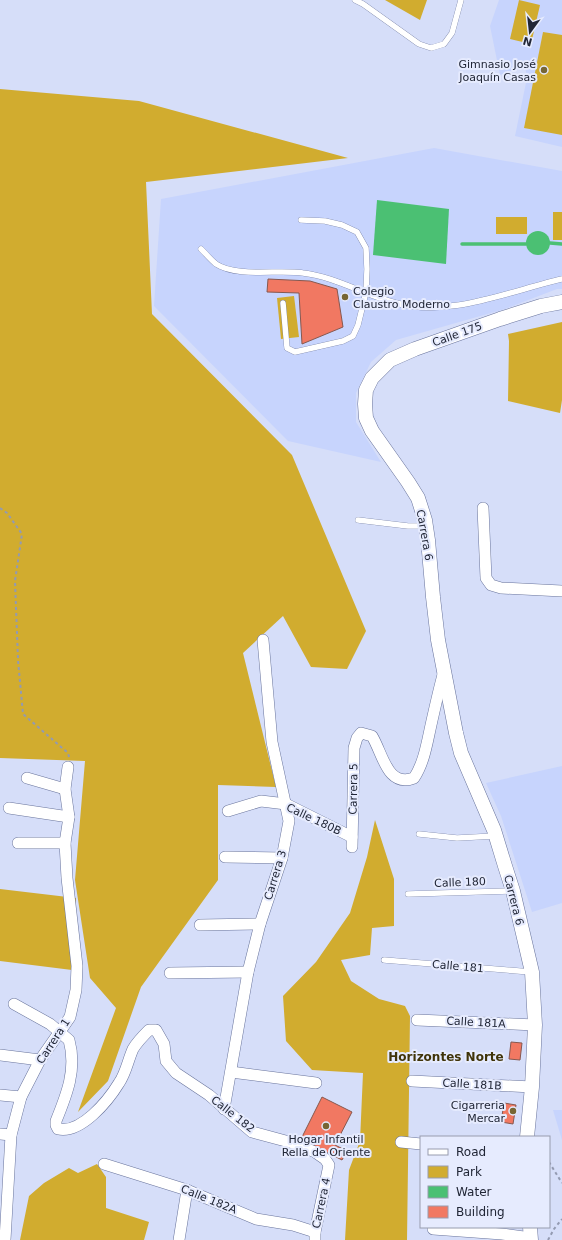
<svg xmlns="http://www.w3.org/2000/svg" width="562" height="1240" font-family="'DejaVu Sans',sans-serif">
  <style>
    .built { fill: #c7d4fd }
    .green { fill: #d1ac2f }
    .water { fill: #4bc073 }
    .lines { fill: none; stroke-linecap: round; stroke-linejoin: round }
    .stream { stroke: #4bc073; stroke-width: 3.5 }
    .building { fill: #f17862; stroke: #86584f }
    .service-casing { stroke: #69749c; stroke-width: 6 }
    .minor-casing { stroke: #69749c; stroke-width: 12 }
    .tertiary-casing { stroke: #69749c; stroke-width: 15 }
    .path { stroke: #939ab1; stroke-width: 2; stroke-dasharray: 3 3; stroke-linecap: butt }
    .service { stroke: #fff; stroke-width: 5.5 }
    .minor { stroke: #fff; stroke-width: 11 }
    .tertiary { stroke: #fff; stroke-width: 14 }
    .poi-dot { fill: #776634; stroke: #e6ebfe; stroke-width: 1.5 }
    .labels { text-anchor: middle; stroke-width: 4; stroke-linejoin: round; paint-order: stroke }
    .poi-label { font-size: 11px; fill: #212636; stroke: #e6ebfe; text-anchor: end }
    .street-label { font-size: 11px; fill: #212636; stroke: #e6ebfe }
    .neighbourhood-label { font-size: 12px; font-weight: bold; fill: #403409; stroke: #e6ebfe }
  </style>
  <rect width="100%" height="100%" fill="#d6def9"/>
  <g class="built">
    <polygon points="499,0 562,0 562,147 515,136 527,78 525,66 500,75 490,26"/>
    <polygon points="434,148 562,171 562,289 557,289 505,309 396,340 371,362 356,393 356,422 381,462 288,441 154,306 161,199"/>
    <polygon points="562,766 562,903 532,912 501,816 486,783"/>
    <polygon points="553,1110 562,1110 562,1140"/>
  </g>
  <g class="green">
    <polygon points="385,0 427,0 420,20"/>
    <polygon points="519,0 540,5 531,44 510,39"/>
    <polygon points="543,32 562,35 562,135 524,128"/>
    <polygon points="0,89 139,101 348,158 146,182 152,314 292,455 366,631 347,669 311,667 283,616 243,653 276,787 218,785 218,880 141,987 108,1081 78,1112 116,1008 90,978 75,880 85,761 0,758"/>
    <rect x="553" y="212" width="9" height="28"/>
    <rect x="496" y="217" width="31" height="17"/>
    <polygon points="294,296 299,337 281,339 277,298"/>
    <polygon points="562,322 562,400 560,413 508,401 509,341 508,334"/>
    <polygon points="375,820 394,879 394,926 372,928 370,955 341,960 351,981 379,999 405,1006 410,1016 407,1240 345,1240 349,1170 360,1141 363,1073 312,1070 286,1041 283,996 316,962 350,913 367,857"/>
    <polygon points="0,889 76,898 72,970 0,961"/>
    <polygon points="97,1164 106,1177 106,1208 149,1222 144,1240 20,1240 29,1196 44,1183 69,1168 78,1173"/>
  </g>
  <g class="water">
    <polygon points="377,200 449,209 446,264 373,255"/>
    <circle cx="538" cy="243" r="12"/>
  </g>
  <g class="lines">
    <g class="stream">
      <polyline points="550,243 562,244"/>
      <polyline points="462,244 526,244"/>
    </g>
  </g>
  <g class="building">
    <polygon points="268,279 310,281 337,289 343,327 302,344 299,293 267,292"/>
    <polygon points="511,1042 522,1043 520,1060 509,1059"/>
    <polygon points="322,1097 352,1112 335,1145 347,1151 342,1160 301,1139"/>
    <polygon points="504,1103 516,1105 513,1124 501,1122"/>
  </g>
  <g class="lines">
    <g class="service-casing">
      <g id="service">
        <polyline points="355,0 363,4 419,44 431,48 444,44 452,33 461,0"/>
        <path d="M201,249c5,5 10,11 15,15 22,14 62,5 87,9 33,4 61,22 93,30 53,15 114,-12 166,-24"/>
        <polyline points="283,303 287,348 295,352 343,341 353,336 358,325 366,292 367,269 366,248 357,232 342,225 325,221 301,220"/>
        <polyline points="358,520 408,526 425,526"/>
        <polyline points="419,834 457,838 495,836"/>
        <polyline points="408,894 511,891"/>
        <polyline points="384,960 531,972"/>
      </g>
    </g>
    <g class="minor-casing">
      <g id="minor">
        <polyline points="483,508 486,578 491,585 501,588 562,591"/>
        <polyline points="27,778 65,789"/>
        <polyline points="9,808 69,817"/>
        <polyline points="228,811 261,801 286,804 352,837"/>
        <polyline points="18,843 65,843"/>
        <path d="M352,847l2,-99 3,-10 4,-5 11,3c11,18 15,52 42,42 10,-15 13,-35 17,-53 4,-18 8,-36 13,-54"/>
        <polyline points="225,857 282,858"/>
        <polyline points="200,925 260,924"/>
        <polyline points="170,973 248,972"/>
        <path d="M14,1004l36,20 19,16c8,29 -2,54 -13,81v4l2,4c23,5 50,-28 61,-46 7,-10 9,-23 14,-34 4,-7 11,-14 16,-19h7l8,14 2,17 10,12 33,22 43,37 41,11 22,9 10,7 4,6 -14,67v8"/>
        <polyline points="417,1020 535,1025"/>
        <polyline points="0,1055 40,1060"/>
        <polyline points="231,1072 316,1083"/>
        <polyline points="412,1081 532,1087"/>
        <polyline points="0,1095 21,1097"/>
        <polyline points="224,1109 248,972 260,924 282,858 289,821 272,742 263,640"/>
        <polyline points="0,1134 11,1135"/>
        <polyline points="401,1142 421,1144"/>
        <polyline points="104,1164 187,1190 256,1219 293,1225 315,1232"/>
        <polyline points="433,1229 502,1234 531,1238"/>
        <polyline points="5,1240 11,1135 21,1097 40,1060 70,1017 76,990 77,966 67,878 65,843 69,817 65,789 68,767"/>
        <polyline points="179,1240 187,1190"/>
      </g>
    </g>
    <g class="tertiary-casing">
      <g id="tertiary">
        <polyline points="527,1137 532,1087 535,1025 532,972 513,891 505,866 494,830 461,753 456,733 438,640 433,597 428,540 425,520 418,498 408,482 372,431 366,418 365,404 366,390 372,378 390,360 415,349 500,319 541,306 562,302"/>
        <polyline points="530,1227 531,1240"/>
      </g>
    </g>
    <g class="path">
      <polyline points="0,508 7,513 22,534 15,581 18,660 23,714 68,753 69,757"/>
      <polyline points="549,1162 562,1183"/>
      <polyline points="548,1240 554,1229 562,1219"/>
    </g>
    <use href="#service" class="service"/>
    <use href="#minor" class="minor"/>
    <use href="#tertiary" class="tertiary"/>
  </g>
  <g class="poi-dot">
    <circle cx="544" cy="70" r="4"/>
    <circle cx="345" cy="297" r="4"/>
    <circle cx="513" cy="1111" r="4"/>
    <circle cx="326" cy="1126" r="4"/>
  </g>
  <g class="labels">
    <g class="poi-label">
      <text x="536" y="68">Gimnasio José<tspan x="536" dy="13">Joaquín Casas</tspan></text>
      <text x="353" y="295" text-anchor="start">Colegio<tspan x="353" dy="13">Claustro Moderno</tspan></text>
      <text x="505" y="1109">Cigarreria<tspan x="505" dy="13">Mercar</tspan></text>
      <text x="326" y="1143" text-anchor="middle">Hogar Infantil<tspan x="326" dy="13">Rella de Oriente</tspan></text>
    </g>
    <g class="street-label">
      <text transform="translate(457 334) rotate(-20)" y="4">Calle 175</text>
      <text transform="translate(425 535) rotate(80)" y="4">Carrera 6</text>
      <text transform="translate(353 789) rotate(-89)" y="4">Carrera 5</text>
      <text transform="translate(314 819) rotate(25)" y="4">Calle 180B</text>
      <text transform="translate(275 875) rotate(-73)" y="4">Carrera 3</text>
      <text transform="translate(460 882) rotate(-2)" y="4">Calle 180</text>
      <text transform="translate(514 900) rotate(76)" y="4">Carrera 6</text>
      <text transform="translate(458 966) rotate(5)" y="4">Calle 181</text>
      <text transform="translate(476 1022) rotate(3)" y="4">Calle 181A</text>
      <text transform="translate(53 1041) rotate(-57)" y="4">Carrera 1</text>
      <text transform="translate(472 1084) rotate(3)" y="4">Calle 181B</text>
      <text transform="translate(233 1114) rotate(38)" y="4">Calle 182</text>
      <text transform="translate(209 1199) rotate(22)" y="4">Calle 182A</text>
      <text transform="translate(321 1203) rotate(-78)" y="4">Carrera 4</text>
    </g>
    <g class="neighbourhood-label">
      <text x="446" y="1061">Horizontes Norte</text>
    </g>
  </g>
  <rect x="420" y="1136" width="130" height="92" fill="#e6ebfe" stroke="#979cae"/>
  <rect x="428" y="1149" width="20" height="6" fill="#ffffff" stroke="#979cae"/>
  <text x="456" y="1156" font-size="12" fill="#212636">Road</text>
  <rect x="428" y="1166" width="20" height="12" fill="#d1ac2f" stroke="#979cae"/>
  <text x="456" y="1176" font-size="12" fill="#212636">Park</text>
  <rect x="428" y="1186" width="20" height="12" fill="#4bc073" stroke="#979cae"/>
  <text x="456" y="1196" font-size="12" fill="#212636">Water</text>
  <rect x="428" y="1206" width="20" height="12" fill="#f17862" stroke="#979cae"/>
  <text x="456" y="1216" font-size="12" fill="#212636">Building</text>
  <g transform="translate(530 32) rotate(195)" stroke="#e6ebfe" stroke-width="3" paint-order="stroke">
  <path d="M0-3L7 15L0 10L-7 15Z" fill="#212636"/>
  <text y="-6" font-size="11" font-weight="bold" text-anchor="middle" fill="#212636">N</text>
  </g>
</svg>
